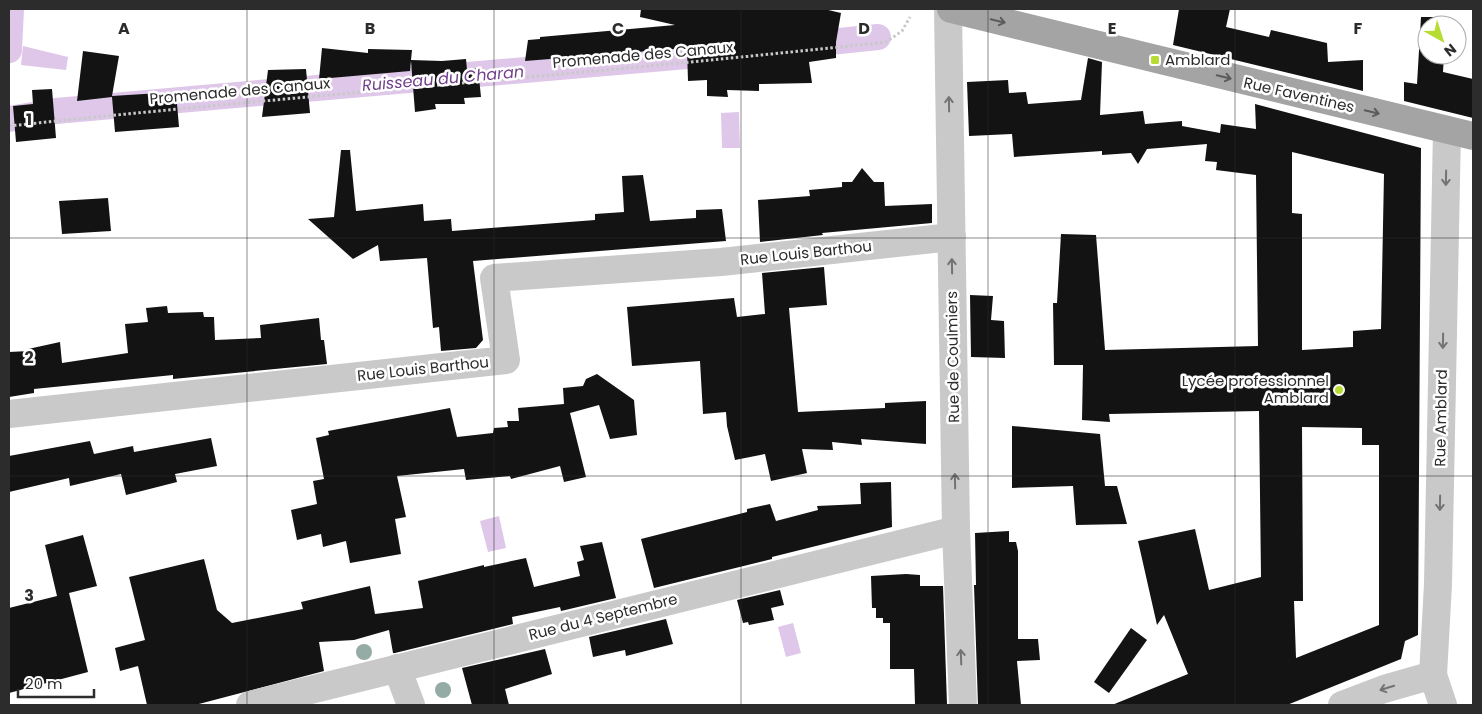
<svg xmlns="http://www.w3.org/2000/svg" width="1482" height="714" font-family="Poppins,sans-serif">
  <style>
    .water { fill: #dec7e9 }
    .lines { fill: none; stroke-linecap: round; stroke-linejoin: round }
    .canal { stroke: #dec7e9; stroke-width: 26 }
    .building { fill: #131313; fill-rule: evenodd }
    .path { stroke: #c9c9c9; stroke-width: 3; stroke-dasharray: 2.5 2.5; stroke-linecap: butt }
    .minor { stroke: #c9c9c9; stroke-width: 28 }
    .major { stroke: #a4a4a4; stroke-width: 28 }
    .tree { fill: #94aba6 }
    .oneway { stroke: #5c5c5c }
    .oneway2 { stroke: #737373 }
    .grid { fill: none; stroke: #2c2c2c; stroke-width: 1; stroke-opacity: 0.55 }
    .poi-dot { fill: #b7dd35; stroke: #fff; stroke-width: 2 }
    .labels { text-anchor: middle; stroke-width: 5; stroke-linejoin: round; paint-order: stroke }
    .street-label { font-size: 15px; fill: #2c2c2c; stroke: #fff }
    .poi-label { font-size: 15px; fill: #2c2c2c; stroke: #fff; text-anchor: start }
    .water-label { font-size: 16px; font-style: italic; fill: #723f8a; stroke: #fff }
    .grid-label { font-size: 16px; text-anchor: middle; font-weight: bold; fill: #2c2c2c; stroke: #fff; stroke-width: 5; stroke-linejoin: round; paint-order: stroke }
  </style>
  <rect width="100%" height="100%" fill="#fff"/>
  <g class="water">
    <polygon points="23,46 68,57 66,70 21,65"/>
    <polygon points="739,112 740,148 722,148 721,113"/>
    <polygon points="499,516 506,548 488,552 480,521"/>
    <polygon points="793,623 801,653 786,657 778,627"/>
  </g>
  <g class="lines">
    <g class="canal">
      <polyline points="801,45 878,37"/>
      <polyline points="9,50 11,9"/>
      <polyline points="9,119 56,111 259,93 722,53"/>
    </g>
  </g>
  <g class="building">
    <polygon points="641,9 824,9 841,13 836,42 836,58 809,62 812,83 759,84 759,91 727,90 728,97 707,96 707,80 688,81 687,48 525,61 528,40 540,39 540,37 675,25 640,17"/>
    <polygon points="1179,9 1230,9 1226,27 1269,37 1271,30 1327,43 1328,62 1363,60 1363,91 1173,45"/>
    <polygon points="1421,17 1445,17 1445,25 1427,25 1427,55 1444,55 1443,72 1473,79 1473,118 1404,101 1404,82 1417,84"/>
    <polygon points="322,48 368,53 368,49 412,50 411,60 442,61 466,59 467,70 478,68 481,97 464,98 465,104 435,104 436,109 415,112 411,61 410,71 319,79"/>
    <polygon points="83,51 119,56 112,96 176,92 179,127 115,132 112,97 77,101"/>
    <path d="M1088,58l14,4 -2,53 43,-4 2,13 37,-3v5l38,7 1,-9 35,5 -1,-25 166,44 -3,487 -13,6 -4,18 -114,46h-175l76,-31 -24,-59 -7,10 -19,-84 57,-12 14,61 52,-13 -2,-166 -150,3 1,8 -28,-2 1,-55h-29l-1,-62h4l4,-69 35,1 9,115 153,-4 -2,-171 -40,-5 1,-8 -12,-1 2,-17 -60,5 -9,15 -7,-11 -29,2v-4l-88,6 -2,-23 -43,2 -2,-54 41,-2 1,13 17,-1 2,12 53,-4zM1292,152l92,22 -3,155 -28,2v16l-51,3v-136l-10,-1zM1302,427l60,1v17h17v180l-83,33 -2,-57h9z"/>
    <polygon points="306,69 310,113 262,117 268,70"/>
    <polygon points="52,89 56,138 16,142 13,106 33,104 32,90"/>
    <polygon points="341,150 350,150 356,211 423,204 424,221 451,219 452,231 595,220 595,214 624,212 622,176 643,175 650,221 696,218 696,210 722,209 726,241 473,261 483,340 476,348 441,351 439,327 433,328 427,258 380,261 378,245 353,259 308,219 334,217"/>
    <polygon points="862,168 874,182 884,182 885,206 932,204 932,223 822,233 823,235 760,242 758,200 810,196 809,190 842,187 842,182 852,182"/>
    <polygon points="108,198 111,231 62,234 59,201"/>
    <polygon points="824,267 827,305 789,308 798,412 885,408 885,403 926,401 926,444 861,439 862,445 832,442 833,450 802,449 807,473 771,481 765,454 735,460 727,426 726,412 703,414 700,361 632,366 627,307 734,298 737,317 765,314 762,273"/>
    <polygon points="970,295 993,296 991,320 1004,321 1005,358 971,357"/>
    <polygon points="167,306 168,313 203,312 204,317 214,317 215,340 261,338 260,325 319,318 321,340 324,340 327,364 173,379 173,375 34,389 34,393 9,397 9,352 29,351 28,349 60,342 62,363 128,353 125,324 148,322 146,308"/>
    <polygon points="597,374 634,400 637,435 610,439 599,405 570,413 586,477 564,482 560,466 511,479 510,476 466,480 464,469 397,476 406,517 395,519 401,554 350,563 346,541 323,547 321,534 297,540 291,510 317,504 313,481 324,479 316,438 329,435 328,431 450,408 457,437 493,433 494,428 508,427 507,421 519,421 518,408 564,404 563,388 583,386 586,379"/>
    <polygon points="1012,426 1100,434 1105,486 1117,486 1127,524 1076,525 1073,486 1012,488"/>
    <polygon points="211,438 217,466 175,474 177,482 126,495 121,474 70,486 69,478 9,492 9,456 90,441 94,454 133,446 134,452"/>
    <polygon points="891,482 892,527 772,557 772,559 654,588 641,539 747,512 747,509 770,504 776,521 818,510 817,506 861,504 860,483"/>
    <polygon points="1009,531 1009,542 1016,542 1018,551 1018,639 1038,639 1040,660 1017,661 1021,705 978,705 974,585 976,585 975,533"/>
    <polygon points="83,535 97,586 69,593 88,672 9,693 9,608 57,596 45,545"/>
    <polygon points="602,542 616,598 561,611 560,607 512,617 513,624 395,653 393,653 389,630 354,640 319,642 324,671 195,705 147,705 138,666 120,671 115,648 145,640 129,577 204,559 217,610 232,623 303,609 301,602 370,586 375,614 423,608 418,581 484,565 484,567 526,558 534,587 580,576 577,562 584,560 580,546"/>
    <polygon points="906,574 920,575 920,586 943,586 947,705 915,705 914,669 890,669 890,623 883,623 883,618 876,618 876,608 872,608 871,576"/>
    <polygon points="780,590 784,605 771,608 774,620 749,625 748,622 743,623 737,600"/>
    <polygon points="666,619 673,644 626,656 625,650 593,657 589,637"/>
    <polygon points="1131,628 1147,640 1109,693 1094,682"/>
    <polygon points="545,649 552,674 505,689 509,705 472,705 462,668"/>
  </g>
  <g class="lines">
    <path class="path" d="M9,126c292,-31 585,-52 877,-84l16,-11 8,-14"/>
    <g class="minor">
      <polyline points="948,9 956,530 963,705"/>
      <polyline points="9,414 506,360 494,278 721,262 952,237"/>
      <polyline points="397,668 411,705"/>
      <polyline points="250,705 956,530"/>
      <polyline points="1342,705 1384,689 1433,675"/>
      <polyline points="1443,705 1433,675 1438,584 1447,130"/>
    </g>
    <polyline class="major" points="951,9 1473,136"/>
  </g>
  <g class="tree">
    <circle cx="364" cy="652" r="8"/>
    <circle cx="443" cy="690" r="8"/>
  </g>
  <defs><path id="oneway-shaft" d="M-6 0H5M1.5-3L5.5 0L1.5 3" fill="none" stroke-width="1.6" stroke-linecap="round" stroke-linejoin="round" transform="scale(1.25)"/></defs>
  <g class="oneway">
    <use href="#oneway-shaft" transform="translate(998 21) rotate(14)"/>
    <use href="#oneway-shaft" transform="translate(1224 77) rotate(14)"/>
    <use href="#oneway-shaft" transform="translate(1372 112) rotate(13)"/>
  </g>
  <g class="oneway2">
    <use href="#oneway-shaft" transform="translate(949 104) rotate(-91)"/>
    <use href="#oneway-shaft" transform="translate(1446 178) rotate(91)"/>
    <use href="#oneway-shaft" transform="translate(952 266) rotate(-91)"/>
    <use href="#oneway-shaft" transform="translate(1443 341) rotate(91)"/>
    <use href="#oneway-shaft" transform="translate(955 481) rotate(-91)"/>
    <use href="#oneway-shaft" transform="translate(1440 503) rotate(91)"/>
    <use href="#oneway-shaft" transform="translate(961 657) rotate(-92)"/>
    <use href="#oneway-shaft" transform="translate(1387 688) rotate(163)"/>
  </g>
  <path class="grid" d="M247,9v696M494,9v696M741,9v696M988,9v696M1235,9v696M9,238h1464M9,476h1464"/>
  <g class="poi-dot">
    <rect x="1150" y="55" width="10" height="10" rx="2.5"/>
    <circle cx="1339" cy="390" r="5"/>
  </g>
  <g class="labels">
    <g class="street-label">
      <text transform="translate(643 55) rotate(-5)" y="5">Promenade des Canaux</text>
      <text transform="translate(240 91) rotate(-5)" y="5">Promenade des Canaux</text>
      <text transform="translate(1299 95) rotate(13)" y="5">Rue Faventines</text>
      <text transform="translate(806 253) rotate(-6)" y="5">Rue Louis Barthou</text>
      <text transform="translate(953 357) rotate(-91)" y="5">Rue de Coulmiers</text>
      <text transform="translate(423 369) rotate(-6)" y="5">Rue Louis Barthou</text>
      <text transform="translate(1441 418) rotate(-89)" y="5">Rue Amblard</text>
      <text transform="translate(603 617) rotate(-14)" y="5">Rue du 4 Septembre</text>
    </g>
    <g class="poi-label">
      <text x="1165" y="65">Amblard</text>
      <text x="1329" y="386" text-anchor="end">Lycée professionnel<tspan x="1329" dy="17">Amblard</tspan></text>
    </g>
    <g class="water-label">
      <text transform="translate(443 78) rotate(-5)" y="6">Ruisseau du Charan</text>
    </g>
  </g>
  <g class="grid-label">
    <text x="124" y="34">A</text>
    <text x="370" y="34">B</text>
    <text x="618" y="34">C</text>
    <text x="864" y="34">D</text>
    <text x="1112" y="34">E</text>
    <text x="1358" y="34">F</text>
    <text x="29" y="125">1</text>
    <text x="29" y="363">2</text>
    <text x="29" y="601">3</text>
  </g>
  <rect width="1482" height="714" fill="none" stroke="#2c2c2c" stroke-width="20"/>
  <g transform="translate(1442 40) rotate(141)"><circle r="24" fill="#ffffff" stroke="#ababab"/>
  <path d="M0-4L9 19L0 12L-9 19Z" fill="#b7dd35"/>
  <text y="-8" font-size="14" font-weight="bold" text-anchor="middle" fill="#2c2c2c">N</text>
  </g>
  <path d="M18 689v8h76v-8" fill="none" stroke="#2c2c2c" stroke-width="2.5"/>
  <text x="25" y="689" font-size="15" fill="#2c2c2c" stroke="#ffffff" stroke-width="4" paint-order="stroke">20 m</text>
</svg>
